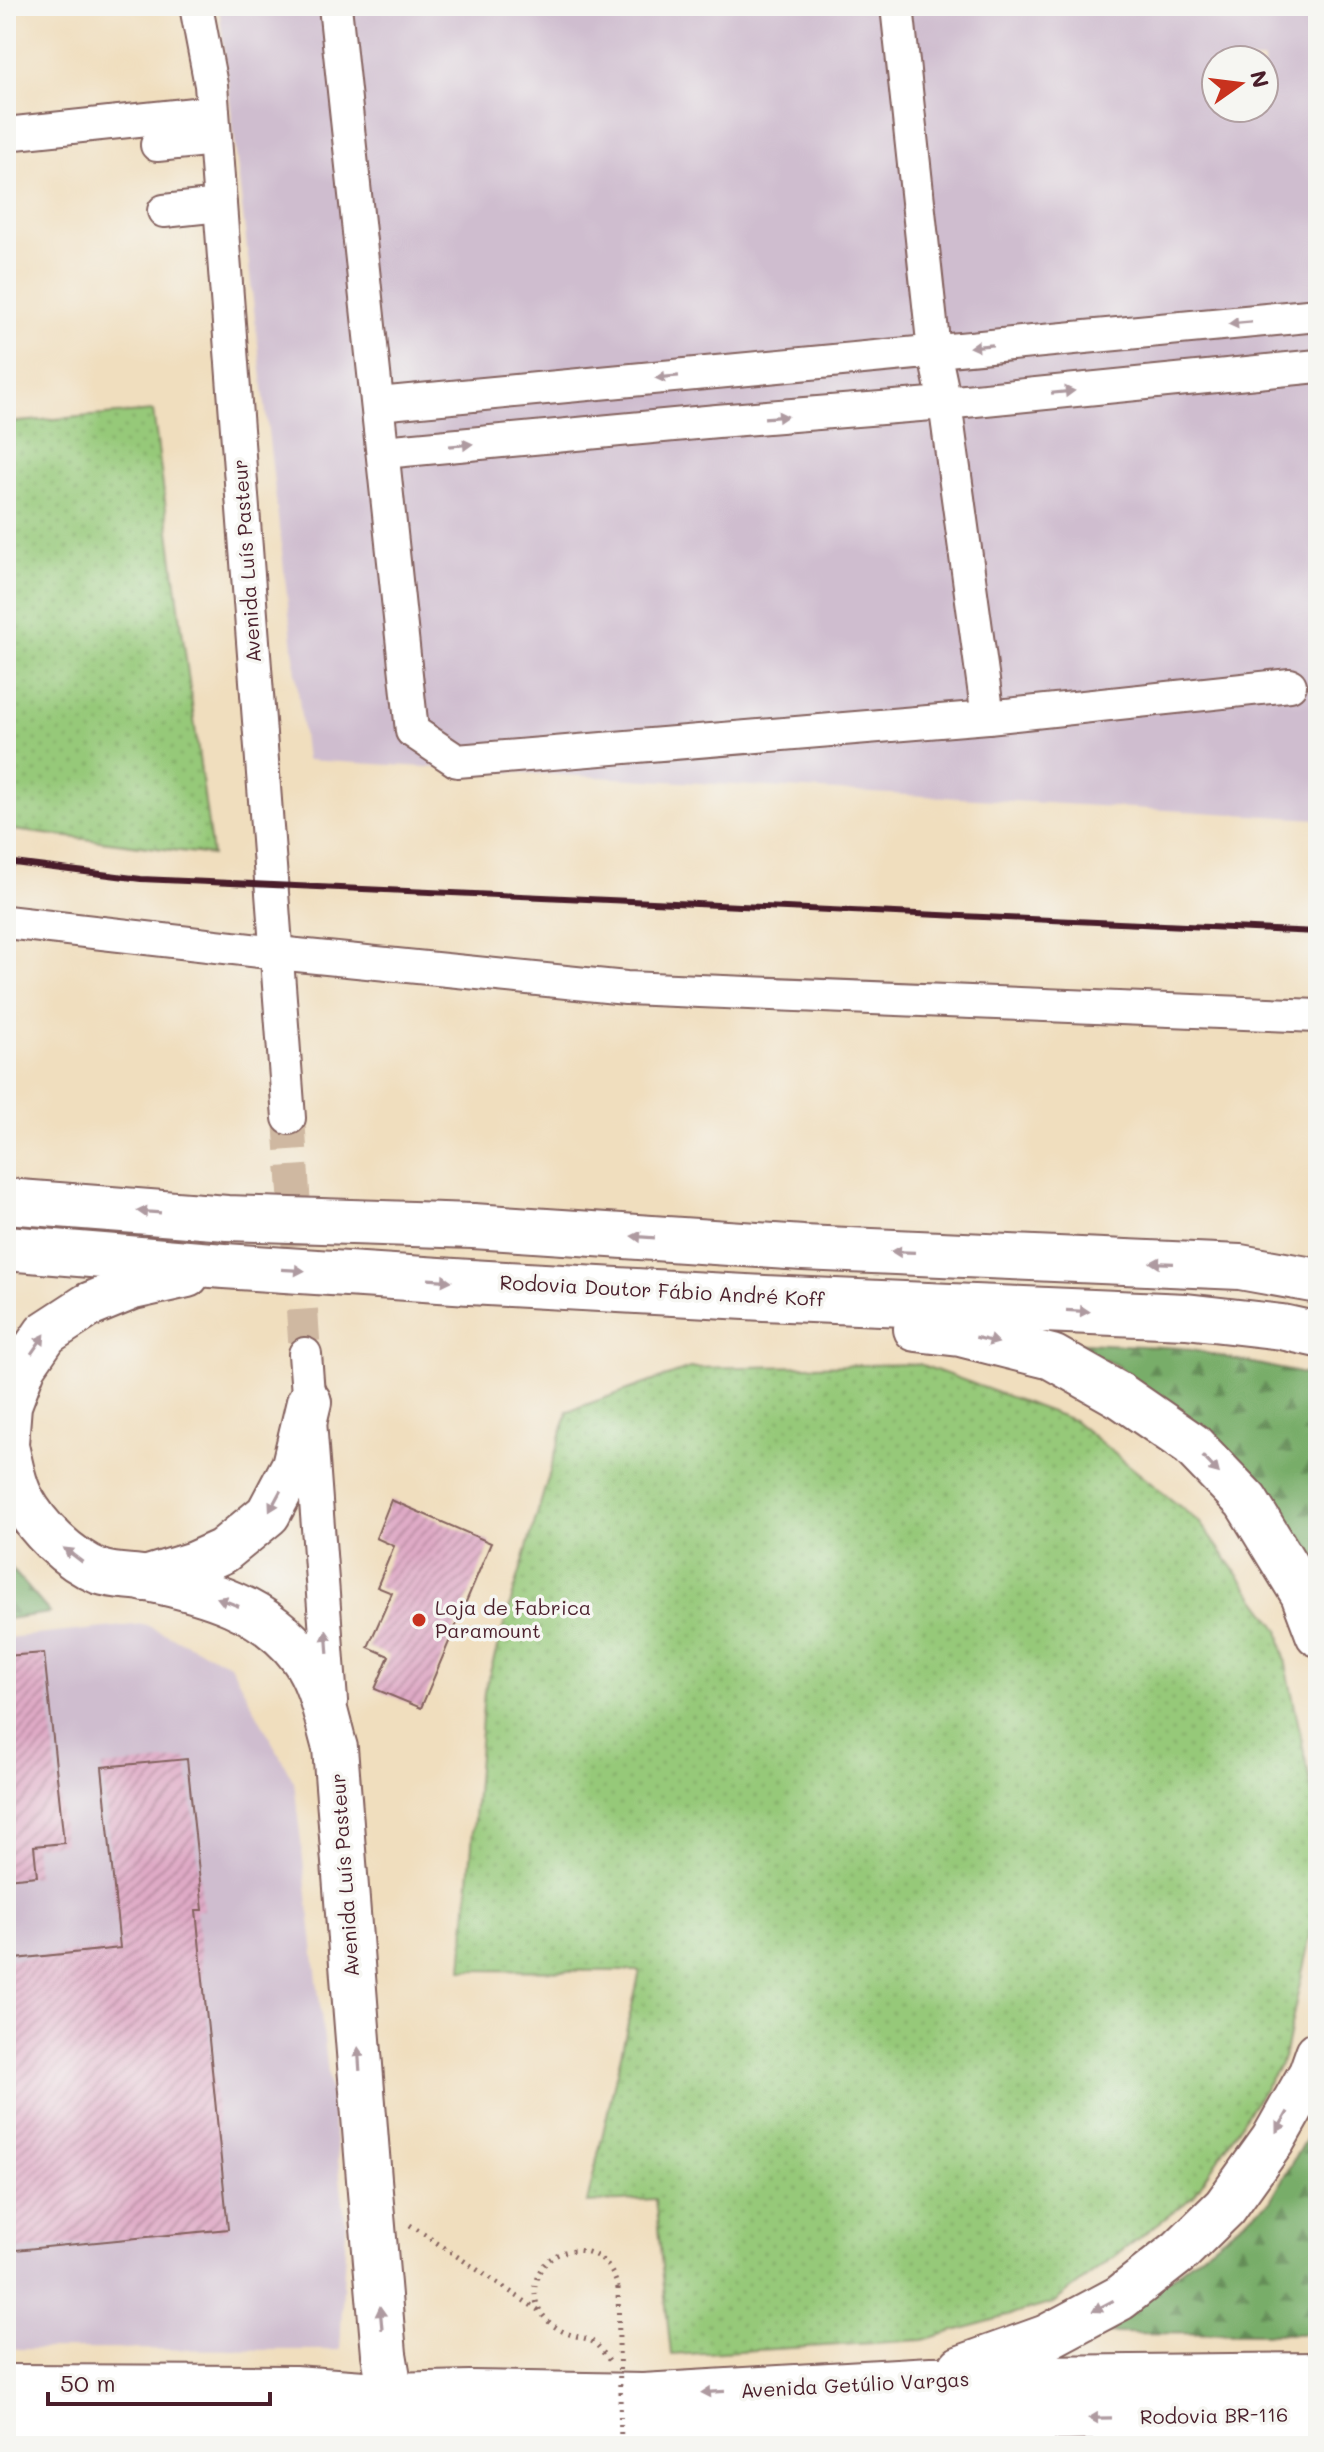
<svg xmlns="http://www.w3.org/2000/svg" width="1324" height="2452" font-family="Mali,sans-serif">
  <style>
    .industrial { fill: #cfbdcf; fill-rule: evenodd }
    .green { fill: url(#green-dots); stroke: #707452; stroke-width: 2 }
    .forest { fill: url(#forest-firs); stroke: #61664a; stroke-width: 2 }
    .building { fill: url(#building-hatch) }
    .lines { fill: none; stroke-linecap: round; stroke-linejoin: round }
    .minor-tunnel { stroke: #cfb8a1; stroke-width: 32; stroke-dasharray: 32 16; stroke-linecap: butt }
    .minor-casing { stroke: #84625e; stroke-width: 36 }
    .highway-casing { stroke: #84625e; stroke-width: 48 }
    .path { stroke: #84625e; stroke-width: 5; stroke-dasharray: 2 6; stroke-linecap: butt }
    .minor { stroke: #fff; stroke-width: 32 }
    .highway { stroke: #fff; stroke-width: 44 }
    .rail { stroke: #4a1f2b; stroke-width: 6 }
    .path-bridge { stroke: #84625e; stroke-width: 5; stroke-dasharray: 2 6; stroke-linecap: butt }
    .oneway { fill: #ae9aa0 }
    .poi-dot { fill: #c8321e; stroke: #f6f6f2; stroke-width: 3 }
    .labels { text-anchor: middle; stroke-width: 7; stroke-linejoin: round; paint-order: stroke }
    .street-label { font-size: 20px; fill: #4a1f2b; stroke: #f6f6f2 }
    .poi-label { font-size: 20px; fill: #4a1f2b; stroke: #f6f6f2; text-anchor: start }
  </style>
  <defs>
    <pattern id="green-dots" width="8" height="8" patternUnits="userSpaceOnUse" patternTransform="scale(2)"><rect width="8" height="8" fill="#96c979"/><path d="M2 2h.1M6 6h.1" fill="none" stroke="#83ac69" stroke-width="1.8" stroke-linecap="round"/></pattern>
    <pattern id="forest-firs" width="22" height="20" patternUnits="userSpaceOnUse" patternTransform="scale(2)"><rect width="22" height="20" fill="#78ad69"/><path d="M5 1l3.5 6h-7zM16 11l3.5 6h-7z" fill="#648c57"/></pattern>
    <pattern id="building-hatch" width="6" height="6" patternUnits="userSpaceOnUse" patternTransform="scale(2)"><rect width="6" height="6" fill="#dfaac6"/><path d="M-1 1l2-2M0 6l6-6M5 7l2-2" fill="none" stroke="#b78aa1"/></pattern>
  </defs>
  <rect width="100%" height="100%" fill="#f6f6f2"/>
  <filter id="ink" filterUnits="userSpaceOnUse"><feTurbulence type="fractalNoise" baseFrequency=".0125" numOctaves="2"/><feDisplacementMap in="SourceGraphic" scale="16" xChannelSelector="R" yChannelSelector="G"/><feConvolveMatrix kernelMatrix="1 2 1 2 8 2 1 2 1" color-interpolation-filters="sRGB"/></filter>
  <filter id="wash" filterUnits="userSpaceOnUse"><feTurbulence type="fractalNoise" baseFrequency=".006" numOctaves="4" result="noise"/><feDisplacementMap in="SourceGraphic" scale="32" xChannelSelector="R" yChannelSelector="G"/><feGaussianBlur stdDeviation="1.8" result="paint"/><feColorMatrix in="noise" values="0 0 0 0 0 0 0 0 0 0 0 0 0 0 0 0 0 1.4 0 .05"/><feComposite in="paint" operator="in"/></filter>
  <g filter="url(#wash)">
    <rect width="100%" height="100%" fill="#f0debe"/>
    <g class="industrial">
      <path d="M219,6h1099v813l-1012,-59zM1216,60h48v48h-48z"/>
      <polygon points="144,1624 230,1664 294,1782 346,2228 340,2350 6,2349 6,1638"/>
    </g>
    <g class="green">
      <polygon points="153,411 212,855 6,829 6,423"/>
      <polygon points="919,1364 1073,1420 1200,1523 1279,1630 1318,1820 1318,1899 1284,2058 1193,2197 1053,2303 923,2340 671,2355 655,2199 587,2203 640,1971 462,1970 484,1692 568,1411 690,1368"/>
    </g>
    <g class="forest">
      <polygon points="1065,1342 1182,1348 1318,1377 1318,1585 1261,1485 1116,1365"/>
      <polygon points="6,1562 50,1613 6,1619"/>
      <polygon points="1318,2117 1318,2334 1099,2333 1270,2201"/>
    </g>
    <g id="blocks">
      <g class="building">
        <polygon points="391,1500 491,1543 421,1708 375,1689 389,1656 368,1647 392,1593 377,1587 394,1546 376,1538"/>
        <polygon points="44,1653 64,1843 34,1846 37,1876 6,1879 6,1656"/>
        <polygon points="187,1759 203,1910 196,1910 228,2229 6,2251 6,1960 120,1948 102,1767"/>
      </g>
    </g>
  </g>
  <g filter="url(#ink)">
    <use href="#blocks" fill-opacity="0" stroke="#84625e" stroke-width="2"/>
    <g class="lines">
      <polyline class="minor-tunnel" points="289,1118 305,1354"/>
      <g class="minor-casing">
        <g id="minor">
          <polyline points="196,6 211,85 289,1118"/>
          <polyline points="335,6 412,731 457,761 988,717 945,403 934,351 897,6"/>
          <polyline points="6,134 213,112"/>
          <polyline points="157,145 215,139"/>
          <polyline points="164,211 220,205"/>
          <polyline points="378,404 1318,315"/>
          <polyline points="383,452 717,421 945,403 1318,366"/>
          <polyline points="988,717 1290,685"/>
          <polyline points="6,922 277,953 626,988 1318,1016"/>
          <polyline points="305,1354 331,1701"/>
        </g>
      </g>
      <g class="highway-casing">
        <g id="highway">
          <polyline points="6,1201 227,1218 473,1226 803,1248 1240,1267 1318,1281"/>
          <polyline points="6,1248 224,1266 470,1282 764,1298 1186,1316 1282,1327 1318,1335"/>
          <polyline points="916,1329 960,1334 1052,1357 1121,1396 1192,1445 1246,1501 1303,1594 1318,1634"/>
          <polyline points="6,1443 9,1405 24,1365 46,1333 89,1305 133,1287 187,1275"/>
          <path d="M6,1446c4,16 7,37 15,52 16,30 47,61 79,74 15,5 32,4 48,7 57,12 118,29 154,78 19,26 24,60 33,91l35,444 14,162 7,41"/>
          <polyline points="145,1579 194,1564 223,1551 268,1514 294,1465 309,1402"/>
          <polyline points="961,2368 1047,2337 1120,2298 1180,2251 1225,2207 1273,2140 1311,2073 1318,2053"/>
          <polyline points="6,2387 294,2388 391,2395 470,2393 643,2396 931,2379 1318,2375"/>
          <polyline points="6,2430 391,2429 1318,2414"/>
        </g>
      </g>
      <g class="path">
        <polyline points="410,2225 538,2310"/>
        <path d="M609,2360c-5,-6 -10,-14 -16,-18 -7,-5 -17,-5 -24,-8 -17,-6 -33,-21 -34,-40 -4,-46 67,-67 83,-6"/>
      </g>
      <use href="#minor" class="minor"/>
      <use href="#highway" class="highway"/>
      <polyline class="rail" points="6,862 141,879 1318,932"/>
      <polyline class="path-bridge" points="618,2288 621,2446"/>
    </g>
    <defs><path id="oneway-solid" d="M-6-.8H1V-3.2L6.5 0L1 3.2V.8H-6Z" transform="scale(2)"/></defs>
    <g class="oneway">
      <use href="#oneway-solid" transform="translate(1240 323) rotate(175)"/>
      <use href="#oneway-solid" transform="translate(981 346) rotate(175)"/>
      <use href="#oneway-solid" transform="translate(667 377) rotate(175)"/>
      <use href="#oneway-solid" transform="translate(1063 392) rotate(-6)"/>
      <use href="#oneway-solid" transform="translate(776 417) rotate(-4)"/>
      <use href="#oneway-solid" transform="translate(461 445) rotate(-5)"/>
      <use href="#oneway-solid" transform="translate(149 1212) rotate(-176)"/>
      <use href="#oneway-solid" transform="translate(643 1237) rotate(-176)"/>
      <use href="#oneway-solid" transform="translate(903 1252) rotate(-178)"/>
      <use href="#oneway-solid" transform="translate(1162 1263) rotate(-178)"/>
      <use href="#oneway-solid" transform="translate(293 1270) rotate(3)"/>
      <use href="#oneway-solid" transform="translate(440 1280) rotate(4)"/>
      <use href="#oneway-solid" transform="translate(1078 1311) rotate(3)"/>
      <use href="#oneway-solid" transform="translate(987 1340) rotate(14)"/>
      <use href="#oneway-solid" transform="translate(38 1344) rotate(-55)"/>
      <use href="#oneway-solid" transform="translate(1211 1465) rotate(46)"/>
      <use href="#oneway-solid" transform="translate(275 1501) rotate(118)"/>
      <use href="#oneway-solid" transform="translate(73 1555) rotate(-143)"/>
      <use href="#oneway-solid" transform="translate(228 1602) rotate(-158)"/>
      <use href="#oneway-solid" transform="translate(327 1642) rotate(-94)"/>
      <use href="#oneway-solid" transform="translate(359 2059) rotate(-94)"/>
      <use href="#oneway-solid" transform="translate(1282 2122) rotate(120)"/>
      <use href="#oneway-solid" transform="translate(1103 2306) rotate(152)"/>
      <use href="#oneway-solid" transform="translate(381 2318) rotate(-95)"/>
      <use href="#oneway-solid" transform="translate(713 2392) rotate(177)"/>
      <use href="#oneway-solid" transform="translate(1100 2418) rotate(179)"/>
    </g>
  </g>
  <circle class="poi-dot" cx="419" cy="1620" r="8"/>
  <g class="labels">
    <g class="street-label">
      <text transform="translate(247 561) rotate(-94)" y="7">Avenida Luís Pasteur</text>
      <text transform="translate(662 1291) rotate(3)" y="7">Rodovia Doutor Fábio André Koff</text>
      <text transform="translate(345 1875) rotate(-94)" y="7">Avenida Luís Pasteur</text>
      <text transform="translate(855 2385) rotate(-3)" y="7">Avenida Getúlio Vargas</text>
      <text transform="translate(1214 2416) rotate(-1)" y="7">Rodovia BR-116</text>
    </g>
    <g class="poi-label">
      <text x="435" y="1615">Loja de Fabrica<tspan x="435" dy="23">Paramount</tspan></text>
    </g>
  </g>
  <rect width="1324" height="2452" fill="none" stroke="#f6f6f2" stroke-width="32"/>
  <g transform="translate(1240 84) rotate(76)"><circle r="38" fill="#f6f6f2" stroke="#b1a0a2" stroke-width="2"/>
  <path d="M0-6L14 30L0 20L-14 30Z" fill="#c8321e"/>
  <text y="-12" font-size="22" font-weight="bold" text-anchor="middle" fill="#4a1f2b">N</text>
  </g>
  <path d="M48 2392v12h222v-12" fill="none" stroke="#4a1f2b" stroke-width="4"/>
  <text x="60" y="2392" font-size="24" fill="#4a1f2b" stroke="#f6f6f2" stroke-width="6" paint-order="stroke">50 m</text>
</svg>
